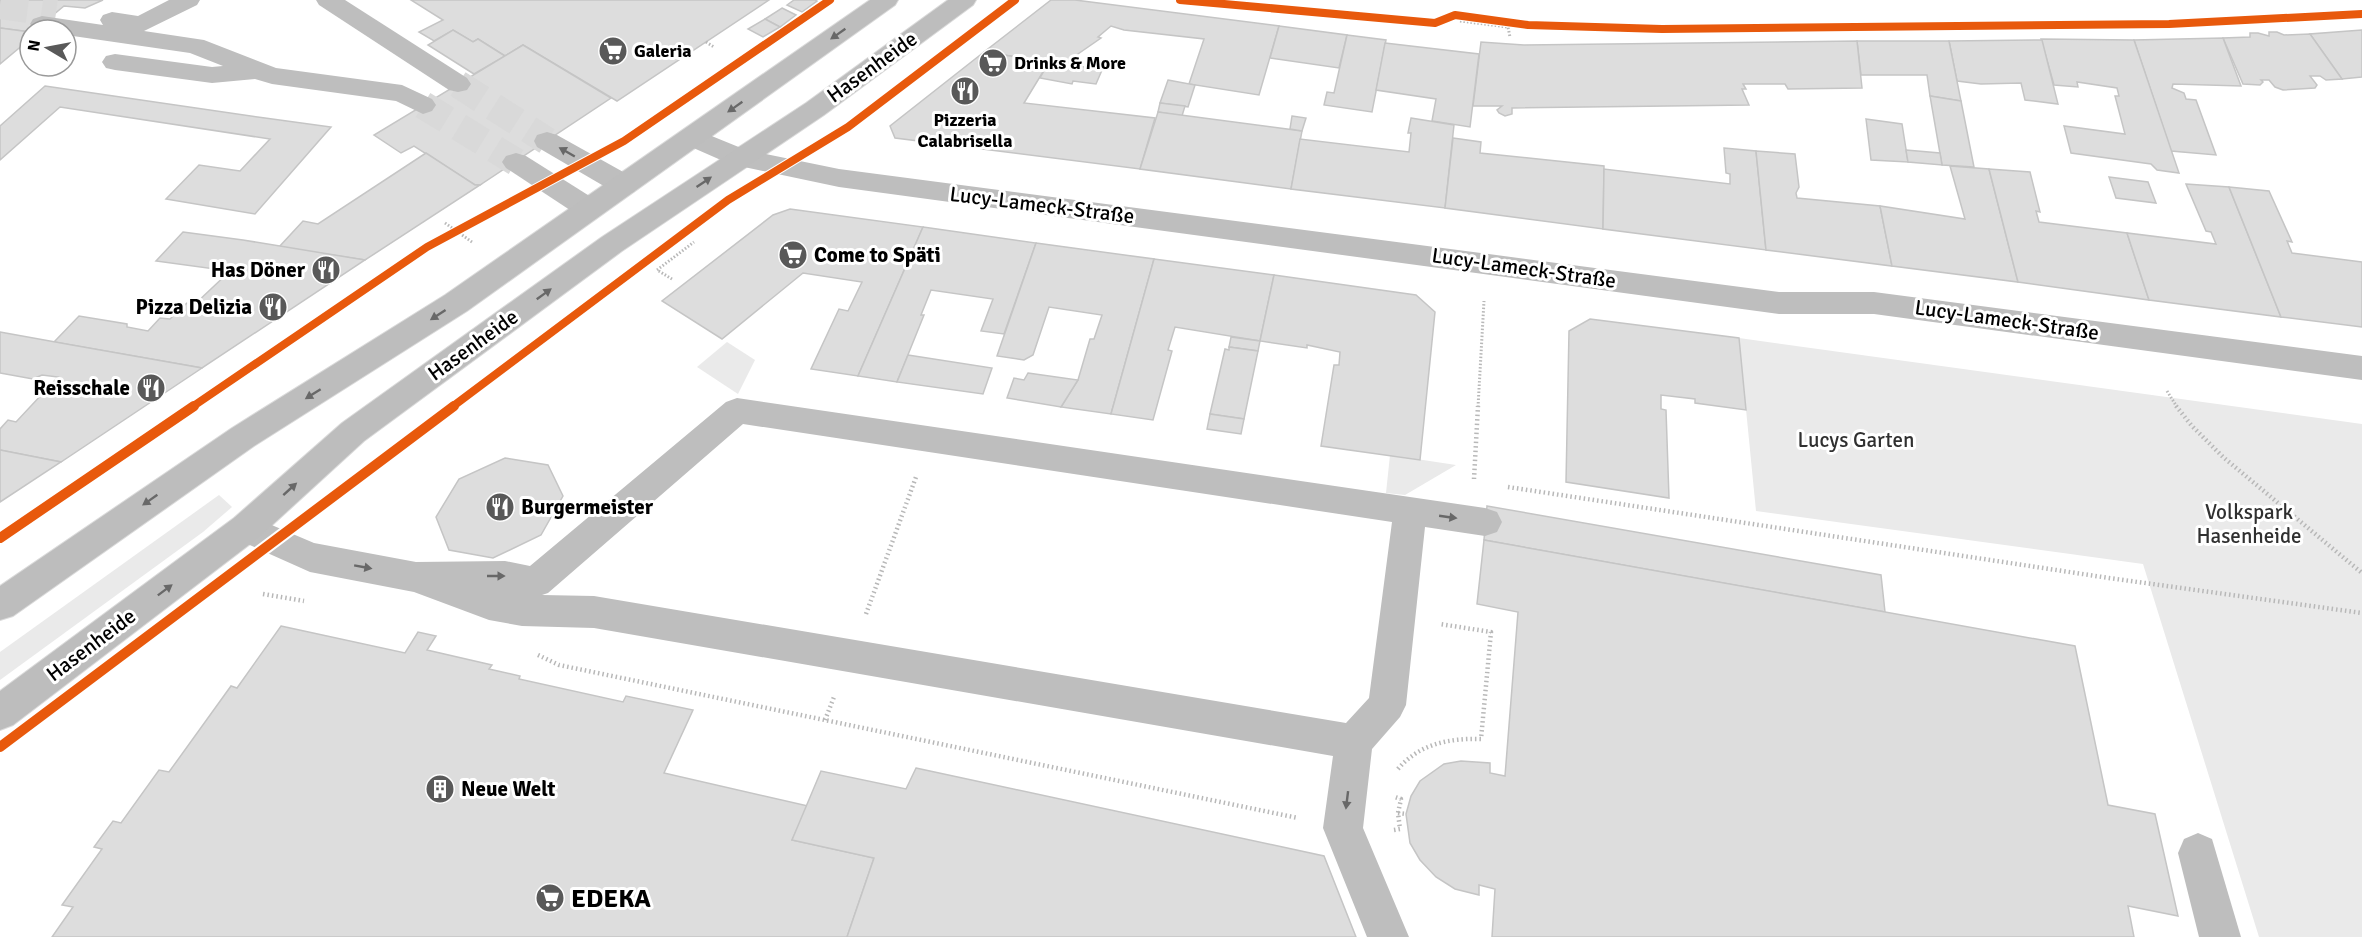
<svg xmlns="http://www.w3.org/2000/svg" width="2362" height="937" font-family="Signika,sans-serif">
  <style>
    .green { fill: #eaeaea }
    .building { fill: #ddd; stroke: #c5c5c5; stroke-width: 1.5 }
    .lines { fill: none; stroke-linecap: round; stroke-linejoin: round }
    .minor-tunnel { stroke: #d9d9d9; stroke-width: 28; stroke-dasharray: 28 14; stroke-linecap: butt }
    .major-casing { stroke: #dbdbdb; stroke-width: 2 }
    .path-far1 { stroke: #b8b8b8; stroke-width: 3; stroke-dasharray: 1.5 2; stroke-linecap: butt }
    .path { stroke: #b8b8b8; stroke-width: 4.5; stroke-dasharray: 1.5 3; stroke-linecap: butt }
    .minor { fill: #bebebe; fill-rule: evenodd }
    .major { fill: #bdbdbd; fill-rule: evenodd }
    .cycleway-far1-casing { stroke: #fff; stroke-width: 10 }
    .cycleway-casing { stroke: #fff; stroke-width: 14 }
    .cycleway-far1 { stroke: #e8590c; stroke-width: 8 }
    .cycleway { stroke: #e8590c; stroke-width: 10 }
    .oneway { fill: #686868 }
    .labels { text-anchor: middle; stroke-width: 6; stroke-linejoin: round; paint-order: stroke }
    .far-poi-label { font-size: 18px; font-weight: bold; fill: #000; stroke: #fff; text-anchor: start }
    .street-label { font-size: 21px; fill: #000; stroke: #fff }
    .poi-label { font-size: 21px; font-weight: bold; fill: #000; stroke: #fff; text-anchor: start }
    .park-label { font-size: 21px; fill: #303030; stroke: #fff }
    .near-poi-label { font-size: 26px; font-weight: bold; fill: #000; stroke: #fff; text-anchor: start }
  </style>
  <rect width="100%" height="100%" fill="#fff"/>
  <g class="green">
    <polygon points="1739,338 2362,424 2362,937 2259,937 2143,564 1756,511"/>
    <polygon points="727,342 755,360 738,394 697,367"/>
    <polygon points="1390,455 1456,465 1405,495 1386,493"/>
    <polygon points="219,495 232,507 203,532 0,680 0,652"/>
  </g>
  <g class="building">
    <polygon points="0,0 103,0 85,8 64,6 35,30 30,30 30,32 0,28"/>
    <polygon points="411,0 769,0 617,101 523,45 505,56 478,39 473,42 453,30 434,41 419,32 443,20"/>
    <polygon points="794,0 815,0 817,1 802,12 787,5"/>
    <polygon points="1051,0 1075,0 1279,26 1259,95 1189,84 1204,39 1124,30 1111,26 1098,37 1101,38 1078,54 1072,65 984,52"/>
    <polygon points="782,8 796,15 780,27 765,19"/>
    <polygon points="765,19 780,27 763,37 748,29"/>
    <polygon points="1279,26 1347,35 1339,68 1270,58"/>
    <polygon points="0,28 30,32 30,39 0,64"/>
    <polygon points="453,30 473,42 478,39 505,56 474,74 428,45"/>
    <polygon points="2362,30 2362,77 2342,79 2310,34"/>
    <polygon points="2269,32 2277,32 2284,35 2310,34 2342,79 2326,80 2320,76 2310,76 2317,85 2315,88 2283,90 2275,87 2269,80 2261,80 2263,82 2260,85 2243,84 2223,38 2250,37 2250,33 2258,33 2269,36"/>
    <polygon points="1347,35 1386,40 1372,112 1324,105 1327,92 1334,93"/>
    <polygon points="2223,38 2241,86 2173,84 2172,88 2184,93 2186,99 2196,100 2216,155 2171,151 2134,40"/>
    <polygon points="2041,39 2134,40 2179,173 2157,170 2151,164 2071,153 2064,126 2125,134 2115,96 2119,96 2117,88 2077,82 2078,87 2054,85"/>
    <polygon points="2042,40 2058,104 2025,100 2021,83 1981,84 1957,81 1949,41"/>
    <polygon points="1857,41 1949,41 1961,101 1930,96 1927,75 1861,75"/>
    <polygon points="1857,41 1862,88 1788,89 1785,84 1743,84 1746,89 1742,89 1749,105 1512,108 1512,114 1505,116 1499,113 1497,110 1502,106 1473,106 1481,42 1524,45"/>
    <polygon points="1385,43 1479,54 1470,127 1432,121 1436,99 1376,90"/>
    <polygon points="523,45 611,98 480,185 475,185 414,146 401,153 374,135"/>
    <polygon points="984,52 1049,62 1024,103 1155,118 1140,169 895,138 890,126"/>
    <polygon points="1049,62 1072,65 1102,70 1096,84 1073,81 1072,84 1040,78"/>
    <polygon points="1168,80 1195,85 1188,107 1160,103"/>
    <polygon points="45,86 265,118 331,127 255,214 166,199 199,165 240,171 270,139 60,107 0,160 0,126"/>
    <polygon points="1930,96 1961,101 1974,167 1942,165"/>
    <polygon points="1160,103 1185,106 1182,116 1158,112"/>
    <polygon points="1158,112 1302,131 1291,189 1140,169"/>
    <polygon points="1292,116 1306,118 1302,131 1290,129"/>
    <polygon points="1411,118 1454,125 1445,208 1291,189 1300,139 1409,152 1411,133 1408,133"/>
    <polygon points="1866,119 1902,124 1908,162 1871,160"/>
    <polygon points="1453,138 1481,142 1480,153 1604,166 1603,229 1445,208"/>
    <polygon points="1724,148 1756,151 1766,250 1603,229 1604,169 1730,184 1730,174 1726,173"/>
    <polygon points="1906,150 1940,153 1942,165 1908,162"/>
    <polygon points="1756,151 1795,154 1799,187 1796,193 1797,198 1880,206 1892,266 1766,250"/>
    <polygon points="426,153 475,185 480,185 365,260 279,247 303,221 318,224"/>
    <polygon points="1950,166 1989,169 2018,282 1892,266 1880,206 1965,219"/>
    <polygon points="1989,169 2030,172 2040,212 2036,211 2039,222 2127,233 2149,300 2018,282"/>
    <polygon points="2109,177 2148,182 2156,203 2116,198"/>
    <polygon points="2186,184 2229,187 2281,317 2149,300 2127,233 2216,244 2211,232 2206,231"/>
    <polygon points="2229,187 2269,191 2292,242 2287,241 2292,253 2362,262 2362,327 2281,317"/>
    <polygon points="790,209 923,227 858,376 811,369 839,309 848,311 862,282 803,273 722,339 662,301 773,215"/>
    <polygon points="923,227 1036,243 1004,334 981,331 993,299 931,290 921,315 924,315 897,382 858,376"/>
    <polygon points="183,232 243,240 365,260 202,368 54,342 79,316 127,324 127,327 148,331 160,318 170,319 187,303 195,304 230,271 156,261"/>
    <polygon points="1036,243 1154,259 1111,414 1061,407 1078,380 1090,339 1094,339 1102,315 1049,307 1033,355 1024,360 997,356"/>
    <polygon points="1154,259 1274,275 1260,341 1175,327 1168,350 1172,351 1153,420 1111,414"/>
    <polygon points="1274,275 1416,295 1435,312 1420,460 1321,446 1334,365 1339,365 1340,352 1307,345 1307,348 1260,341"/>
    <polygon points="1590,319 1739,338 1746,410 1695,403 1695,399 1661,395 1661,409 1666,410 1669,498 1566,482 1569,331"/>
    <polygon points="0,332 72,345 202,368 61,462 0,450 0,429 8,420 16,422 58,377 42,375 33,379 0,373"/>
    <polygon points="1231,337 1260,341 1258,351 1229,347"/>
    <polygon points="1229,347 1258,351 1244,419 1210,414 1225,349 1229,350"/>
    <polygon points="908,355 992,368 983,394 897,382"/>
    <polygon points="1028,373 1078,380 1061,407 1007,398 1014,378 1024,380"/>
    <polygon points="1210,414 1244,419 1241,434 1207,429"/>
    <polygon points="0,450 61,462 0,502"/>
    <polygon points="505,458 548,465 563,496 541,535 493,558 449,550 436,517 459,479"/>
    <polygon points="1487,506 1881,575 1885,612 1484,540"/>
    <polygon points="1484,540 2075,646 2108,805 2155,814 2178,916 2128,906 2134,937 1492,937 1495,889 1479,885 1479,895 1455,889 1436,877 1420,860 1410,843 1406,814 1411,796 1420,781 1444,764 1461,761 1490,763 1490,773 1505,776 1518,612 1477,604"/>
    <polygon points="281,626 405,653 418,632 436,636 427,650 492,665 489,669 520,676 519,679 623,702 626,696 693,710 664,773 808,806 792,840 874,858 847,937 52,937 73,907 62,905 102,849 94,847 113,821 121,823 159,770 169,772 231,686 237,688"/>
    <polygon points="916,768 1324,856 1356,937 847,937 874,858 792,840 821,771 906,789"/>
  </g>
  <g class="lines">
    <g class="minor-tunnel">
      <polyline points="0,5 56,13"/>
      <polyline points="458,84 547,141"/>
      <polyline points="423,105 516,162"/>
    </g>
    <g class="major-casing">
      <g id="major">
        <polygon points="870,0 898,0 895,5 467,311 254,446 13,616 0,620 0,586 232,428 445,295"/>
        <polygon points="948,0 976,0 973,5 824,115 622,251 364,441 258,538 13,725 0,730 0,691 234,518 342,423 602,237 806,103"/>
      </g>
    </g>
    <g class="path-far1">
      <polyline points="1460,21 1508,27 1510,37"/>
      <polyline points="706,42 714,47"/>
      <polyline points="445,223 472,242"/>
      <polyline points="672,279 657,270 694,242"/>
      <polyline points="2167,391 2177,407"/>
      <polyline points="1478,407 1484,301"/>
    </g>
    <g class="path">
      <polyline points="2176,406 2192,426 2223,457 2362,573"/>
      <polyline points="1474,479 1478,406"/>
      <polyline points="1508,487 2109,578 2362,613"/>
      <polyline points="263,594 304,601"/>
      <polyline points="866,614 916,477"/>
      <polyline points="538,655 559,665 1298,818"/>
      <polyline points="825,720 834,697"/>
      <path d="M1398,769c21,-25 51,-31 83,-30l10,-107 -51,-8"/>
      <polyline points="1398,813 1406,814"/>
      <polyline points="1394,830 1400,829 1398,813 1401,799 1395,797"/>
    </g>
    <g class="minor">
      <polygon points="169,0 200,0 197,5 144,31 204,40 276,68 402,85 432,99 436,105 432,111 423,114 396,101 272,84 255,79 212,83 115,70 106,68 102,62 106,56 115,54 212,67 223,66 190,53 66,35 66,30 36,30 30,24 33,19 42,16 103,25 100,20 103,15 112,12 138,16"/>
      <polygon points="316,0 345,0 467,78 471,84 467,90 458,92 449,90 319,5"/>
      <polygon points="692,128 746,150 839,169 1779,292 1874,292 2362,356 2362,380 1874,314 1779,314 839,187 730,164 682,143 679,137 682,131"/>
      <polygon points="547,132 557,135 634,178 638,185 634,192 624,194 614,192 537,147 534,141 537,135"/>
      <polygon points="516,153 526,156 599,202 603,209 599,216 589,219 579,216 506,168 502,162 506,156"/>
      <path d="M737,398l748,110 12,4 5,10 -5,10 -12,4 -60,-9 -19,178 -6,12 -28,32 -9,79 46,109h-42l-44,-109 10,-72 -739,-128 -72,-2 -33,-6 -75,-28 -104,-20 -76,-34 -5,-10 5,-10 12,-4 68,29 102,19 89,-1 25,5 196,-164zM743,424l649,98 -23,176 -23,25 -752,-127 -52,-1 6,-2z"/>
      <polygon points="2198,833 2212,839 2241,937 2199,937 2178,853 2184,839"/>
    </g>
    <use href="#major" class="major"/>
    <g class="cycleway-far1-casing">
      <g id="cycleway-far1">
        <polyline points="1180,0 1435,23 1455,15 1528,25 1662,29 2169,24 2362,14"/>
        <polyline points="192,407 427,247 624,141 830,0"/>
        <polyline points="452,407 728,200 848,127 1015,0"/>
      </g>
    </g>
    <g class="cycleway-casing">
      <g id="cycleway">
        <polyline points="0,538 194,406"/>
        <polyline points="0,747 454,406"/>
      </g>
    </g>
    <use href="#cycleway-far1" class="cycleway-far1"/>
    <use href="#cycleway" class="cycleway"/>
  </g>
  <defs><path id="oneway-solid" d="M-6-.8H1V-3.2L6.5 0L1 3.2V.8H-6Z" transform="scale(1.5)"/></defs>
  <g class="oneway">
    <use href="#oneway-solid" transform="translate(838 34) rotate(145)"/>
    <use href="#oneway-solid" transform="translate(735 107) rotate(145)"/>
    <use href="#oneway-solid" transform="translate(567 152) rotate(-150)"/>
    <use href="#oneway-solid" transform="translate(704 182) rotate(-34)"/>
    <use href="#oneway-solid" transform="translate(544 294) rotate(-36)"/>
    <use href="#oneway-solid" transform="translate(438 315) rotate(147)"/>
    <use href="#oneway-solid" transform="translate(313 394) rotate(148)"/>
    <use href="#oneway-solid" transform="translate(290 489) rotate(-42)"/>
    <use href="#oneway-solid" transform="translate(150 500) rotate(145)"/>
    <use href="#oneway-solid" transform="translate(1448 517) rotate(8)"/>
    <use href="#oneway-solid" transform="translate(363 567) rotate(10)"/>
    <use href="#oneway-solid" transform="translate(496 576)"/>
    <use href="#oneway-solid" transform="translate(165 590) rotate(-37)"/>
    <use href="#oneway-solid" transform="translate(1347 800) rotate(97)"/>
  </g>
  <defs>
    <g id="supermarket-disc" transform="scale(1.5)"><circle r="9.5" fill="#595959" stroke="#fff"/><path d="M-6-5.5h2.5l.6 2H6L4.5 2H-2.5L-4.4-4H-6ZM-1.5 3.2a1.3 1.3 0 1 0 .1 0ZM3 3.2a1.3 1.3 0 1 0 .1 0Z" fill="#fff"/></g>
    <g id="restaurant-disc" transform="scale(1.5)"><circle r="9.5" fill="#595959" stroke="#fff"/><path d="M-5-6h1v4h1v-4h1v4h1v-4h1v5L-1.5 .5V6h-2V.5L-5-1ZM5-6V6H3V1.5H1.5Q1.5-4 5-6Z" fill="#fff"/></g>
    <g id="building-disc" transform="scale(1.5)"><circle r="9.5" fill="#595959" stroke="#fff"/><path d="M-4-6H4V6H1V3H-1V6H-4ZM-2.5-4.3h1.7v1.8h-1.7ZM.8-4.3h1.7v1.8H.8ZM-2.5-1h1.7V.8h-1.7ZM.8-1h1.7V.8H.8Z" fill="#fff"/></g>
  </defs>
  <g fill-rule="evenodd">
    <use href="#supermarket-disc" x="613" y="51"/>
    <use href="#supermarket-disc" x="993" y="63"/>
    <use href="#restaurant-disc" x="965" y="91"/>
    <use href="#supermarket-disc" x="793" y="255"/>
    <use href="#restaurant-disc" x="326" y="270"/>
    <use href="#restaurant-disc" x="273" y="307"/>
    <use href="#restaurant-disc" x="151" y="388"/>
    <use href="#restaurant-disc" x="500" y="507"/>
    <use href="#building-disc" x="440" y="789"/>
    <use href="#supermarket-disc" x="550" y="898"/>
  </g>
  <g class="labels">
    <g class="far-poi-label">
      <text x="634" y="57">Galeria</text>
      <text x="1014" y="69">Drinks &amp; More</text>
      <text x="965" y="126" text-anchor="middle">Pizzeria<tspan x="965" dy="21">Calabrisella</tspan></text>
    </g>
    <g class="street-label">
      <text transform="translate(872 67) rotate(-36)" y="7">Hasenheide</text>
      <text transform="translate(1042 205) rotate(7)" y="7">Lucy-Lameck-Straße</text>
      <text transform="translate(1524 268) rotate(8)" y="7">Lucy-Lameck-Straße</text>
      <text transform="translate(2007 320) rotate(8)" y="7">Lucy-Lameck-Straße</text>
      <text transform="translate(473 345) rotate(-36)" y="7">Hasenheide</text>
      <text transform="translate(91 645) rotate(-37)" y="7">Hasenheide</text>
    </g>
    <g class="poi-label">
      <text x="814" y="262">Come to Späti</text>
      <text x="305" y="277" text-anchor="end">Has Döner</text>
      <text x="252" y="314" text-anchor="end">Pizza Delizia</text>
      <text x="130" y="395" text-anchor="end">Reisschale</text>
      <text x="521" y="514">Burgermeister</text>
      <text x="461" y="796">Neue Welt</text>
    </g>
    <g class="park-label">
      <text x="1856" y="447">Lucys Garten</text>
      <text x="2249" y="519">Volkspark<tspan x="2249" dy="24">Hasenheide</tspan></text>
    </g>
    <g class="near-poi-label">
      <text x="571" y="907">EDEKA</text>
    </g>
  </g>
  <g transform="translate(48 48) rotate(280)"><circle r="28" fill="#ffffff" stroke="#999999" stroke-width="1.5"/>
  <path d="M0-4.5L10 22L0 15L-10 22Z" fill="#595959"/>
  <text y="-9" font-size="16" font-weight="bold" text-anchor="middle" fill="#000000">N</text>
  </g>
</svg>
